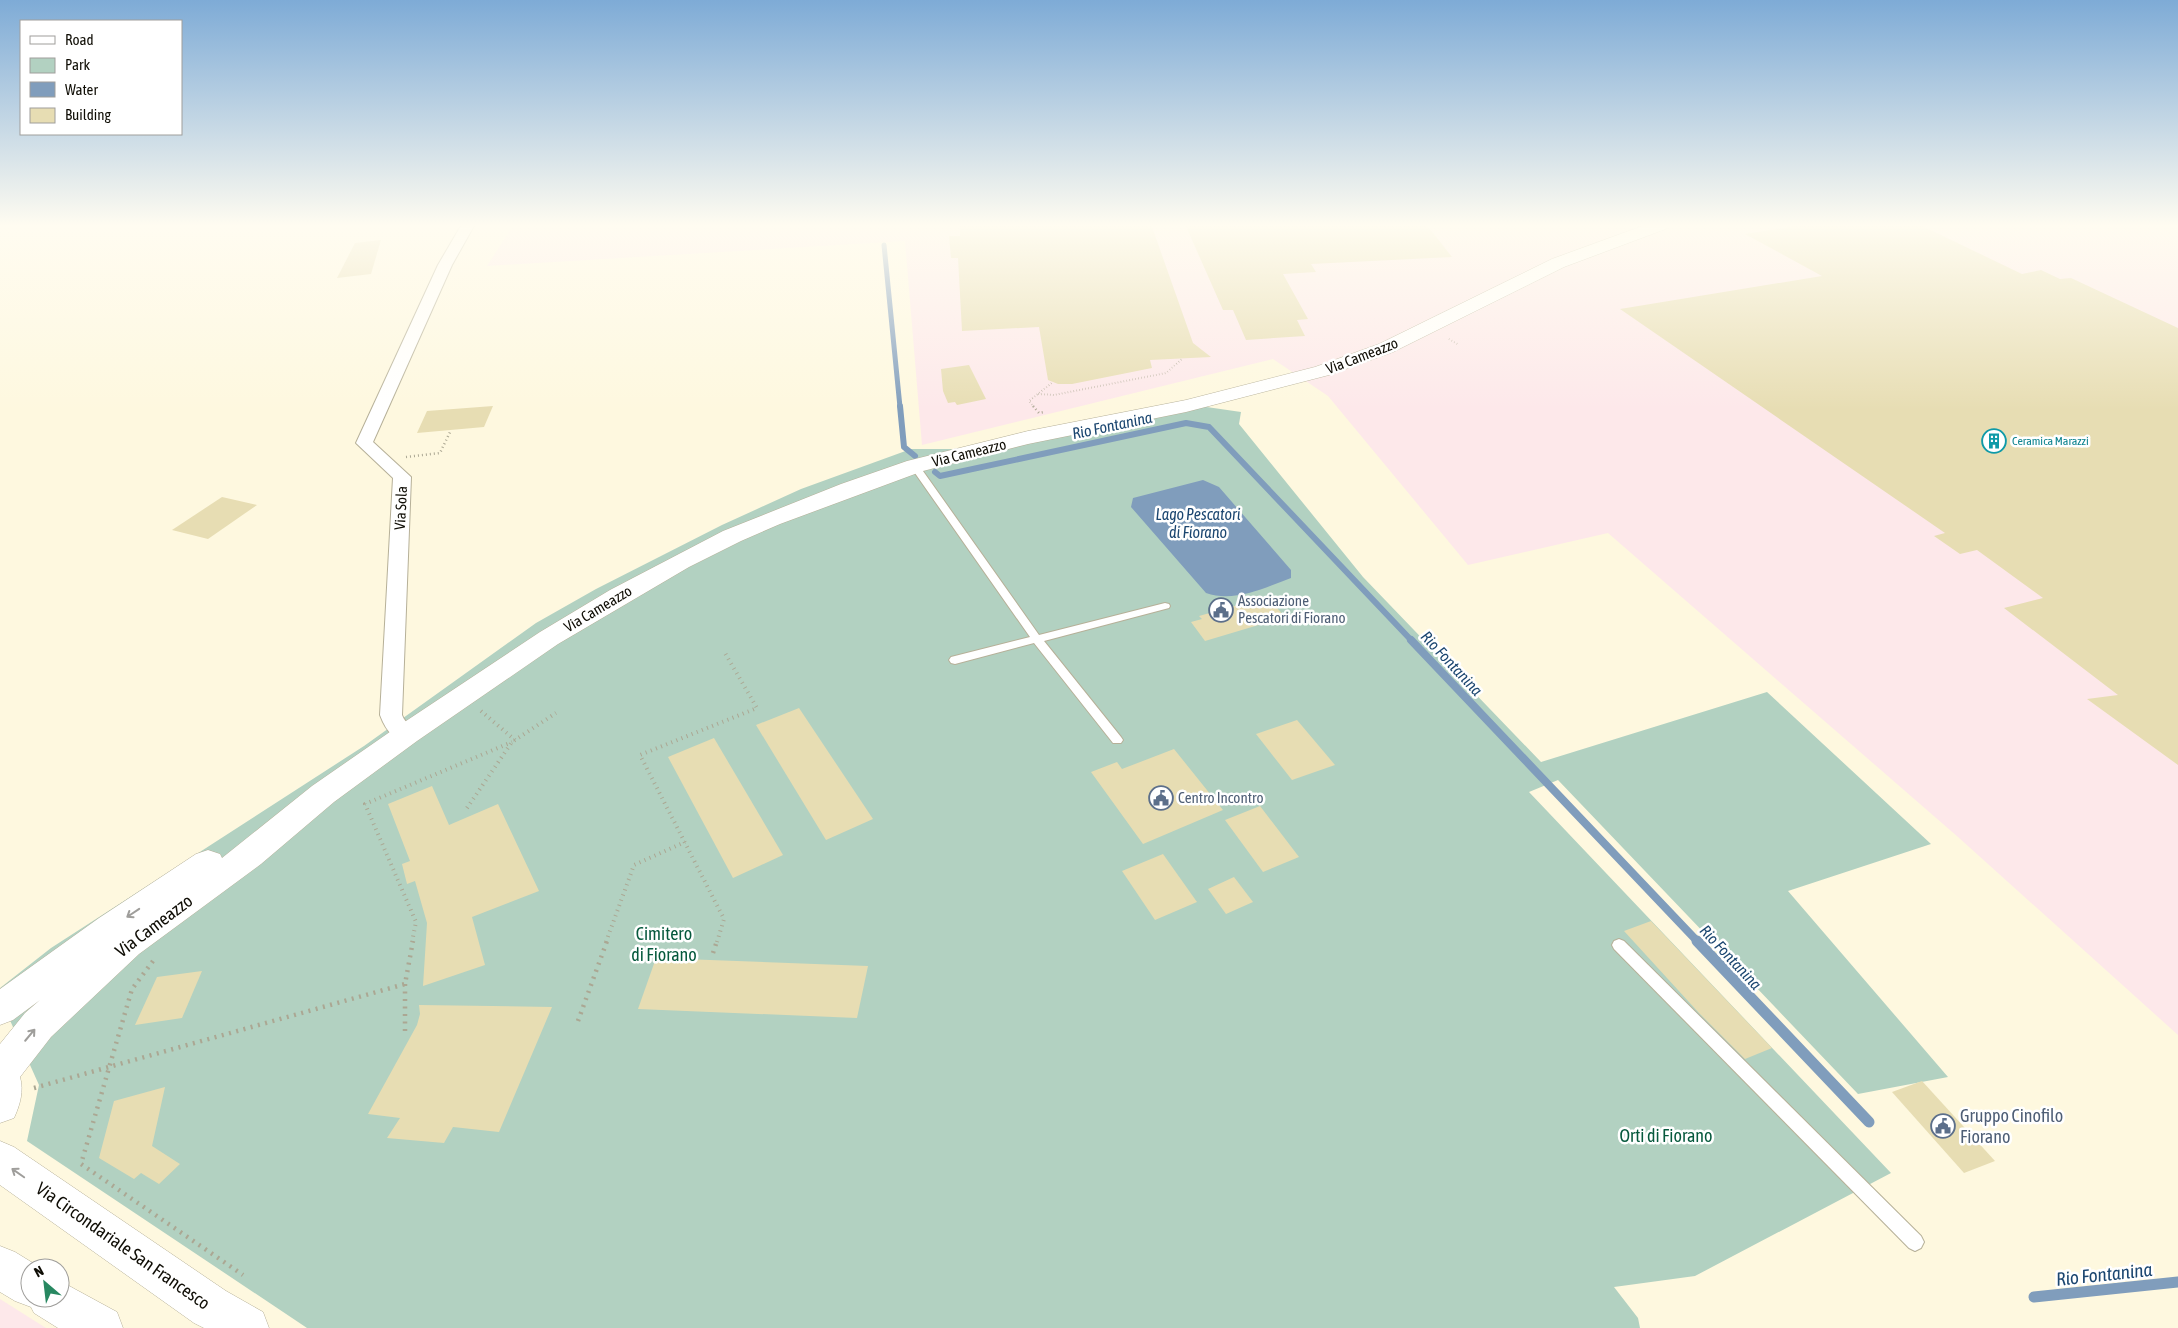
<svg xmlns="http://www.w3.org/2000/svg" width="2178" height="1328" font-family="'Asap Condensed',sans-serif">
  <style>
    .industrial { fill: #fde8ea }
    .green { fill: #b2d1c1 }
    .water { fill: #809dbc }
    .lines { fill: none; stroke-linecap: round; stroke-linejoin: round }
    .stream-far3 { stroke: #809dbc; stroke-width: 5 }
    .stream-far2 { stroke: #809dbc; stroke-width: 6 }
    .stream-far1 { stroke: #809dbc; stroke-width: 8 }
    .stream { stroke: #809dbc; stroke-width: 11 }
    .building { fill: #e7ddb3 }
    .lane-casing { stroke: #b6b098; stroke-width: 2 }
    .street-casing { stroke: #b6b098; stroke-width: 2 }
    .secondary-casing { stroke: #b6b098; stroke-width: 1 }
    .path-far3 { stroke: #aba793; stroke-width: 2; stroke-dasharray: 0.5 2.5; stroke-linecap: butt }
    .path-far2 { stroke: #aba793; stroke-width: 2.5; stroke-dasharray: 1 3; stroke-linecap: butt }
    .path-far1 { stroke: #aba793; stroke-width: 4; stroke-dasharray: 1 4.5; stroke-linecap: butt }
    .path { stroke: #aba793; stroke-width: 4.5; stroke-dasharray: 2 5.5; stroke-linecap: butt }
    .lane { fill: #fff; fill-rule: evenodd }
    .street { fill: #fff; fill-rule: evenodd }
    .secondary { fill: #fff; fill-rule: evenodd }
    .oneway { stroke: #9f9e9b }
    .labels { text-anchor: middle; stroke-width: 5; stroke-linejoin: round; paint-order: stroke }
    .far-culture-label { font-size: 12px; fill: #0d838f; stroke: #fff; text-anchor: start }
    .street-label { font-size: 15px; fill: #0f0d05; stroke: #fff }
    .service-label { font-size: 15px; fill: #4e5e75; stroke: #fff; text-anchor: start }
    .water-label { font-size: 16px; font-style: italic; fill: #1b4670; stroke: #fff }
    .near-street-label { font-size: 18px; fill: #0f0d05; stroke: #fff }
    .near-park-label { font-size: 18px; fill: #06593d; stroke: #fff }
    .near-service-label { font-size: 18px; fill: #4e5e75; stroke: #fff; text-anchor: start }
    .near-water-label { font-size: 19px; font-style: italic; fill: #1b4670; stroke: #fff }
  </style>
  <rect width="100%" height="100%" fill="#fef8df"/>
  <g class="industrial">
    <polygon points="514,224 2178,224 2178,1035 1958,837 1608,533 1468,565 1328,396 1273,359 922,445 905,241 487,266"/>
    <polygon points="0,1299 46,1328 0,1328"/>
  </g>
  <polygon class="green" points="1186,404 1241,412 1239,424 1363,577 1541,762 1767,692 1931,844 1788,891 1948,1077 1858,1094 1558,780 1529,792 1891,1173 1695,1276 1614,1287 1638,1318 1640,1328 307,1328 27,1141 39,1085 0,998 0,988 51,948 364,746 536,623 596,589 722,525 801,489 911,449 978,449"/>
  <path class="water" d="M1203,480l16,7 72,83v8c-27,10 -57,25 -85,15l-75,-86 2,-9z"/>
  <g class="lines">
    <polyline class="stream-far3" points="884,245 900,407"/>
    <g class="stream-far2">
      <polyline points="900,406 904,447 915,456"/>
      <polyline points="935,472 940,476 1186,423 1209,427 1412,641"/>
    </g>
    <polyline class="stream-far1" points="1411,640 1698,942"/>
    <g class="stream">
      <polyline points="1697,941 1869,1122"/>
      <polyline points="2034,1297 2178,1282"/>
    </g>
  </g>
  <g class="building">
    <polygon points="960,224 1151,224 1193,343 1211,357 1150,360 1152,368 1072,384 1058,384 1048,380 1039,327 962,331 958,258 951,258 949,236 960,236"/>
    <polygon points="1185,224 1426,224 1452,257 1311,264 1316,272 1283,274 1308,319 1297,320 1305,336 1246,340 1233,310 1223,310"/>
    <polygon points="1808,224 1918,224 2022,274 2041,270 2060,279 2071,278 2178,328 2178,765 2087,699 2118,695 2004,608 2043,598 1977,550 1960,554 1934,536 1945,533 1620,309 1822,276 1745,234"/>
    <polygon points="381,240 371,274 337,278 355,243"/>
    <polygon points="969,365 986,399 957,405 955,402 948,403 943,391 941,369"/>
    <polygon points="493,406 484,427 417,433 427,411"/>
    <polygon points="222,497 257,505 208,539 172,530"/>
    <polygon points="1256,600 1260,605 1271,601 1285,617 1205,641 1191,622 1202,619 1199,616"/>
    <polygon points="799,708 873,819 826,840 756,725"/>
    <polygon points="1297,720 1335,765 1292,780 1256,734"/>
    <polygon points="714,738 783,855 733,878 668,757"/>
    <polygon points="1174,749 1223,810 1143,844 1091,772 1117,762 1122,769"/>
    <polygon points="432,786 449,825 498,804 539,891 472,917 485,965 423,986 427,923 415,881 407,884 402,864 410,861 388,804"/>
    <polygon points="1260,806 1299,857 1263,872 1225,820"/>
    <polygon points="1163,854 1197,902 1155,920 1122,871"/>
    <polygon points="1234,877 1253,902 1226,914 1208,889"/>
    <polygon points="1651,921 1772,1048 1745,1059 1699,1013 1624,931"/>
    <polygon points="656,958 868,966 857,1018 638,1009"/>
    <polygon points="202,971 182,1018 135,1025 157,977"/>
    <polygon points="419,1005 552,1007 499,1132 453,1127 444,1143 387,1138 400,1118 368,1114 417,1025 420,1014"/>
    <polygon points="1922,1081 1995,1161 1964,1173 1892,1092"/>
    <polygon points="165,1087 152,1146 180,1164 159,1184 141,1173 134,1179 99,1158 114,1101"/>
  </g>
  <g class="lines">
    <g class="lane-casing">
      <g id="lane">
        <polygon points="915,463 918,464 1039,635 1165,603 1169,604 1170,606 1169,608 1044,641 1121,737 1123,740 1121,743 1113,743 1034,643 955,664 951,663 949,660 951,657 1030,637 910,466"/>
        <polygon points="1619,939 1624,941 1921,1236 1924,1242 1921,1248 1915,1251 1909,1248 1614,949 1612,945 1614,941"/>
      </g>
    </g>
    <g class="street-casing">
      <path id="street" d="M462,224h13l-23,41 -79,177 38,35 -9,238c3,9 12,11 16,19l-3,6c-19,5 -29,-9 -35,-25l13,-237 -37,-35 82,-178z"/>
    </g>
    <g class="secondary-casing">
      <g id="secondary">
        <path d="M1648,224h25l-2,3 -107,40 -171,85 -64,23 -143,37 -158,32 -105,27 -143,53 -39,17 -52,26 -131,77 -141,97 -83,61 -73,62 -122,90 -88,83 -31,40c4,14 0,28 -6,41l-14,5v-79l25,-31 15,-13 -27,20 -13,5v-36l99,-71 97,-64 12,-4 12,4 2,4 90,-72 85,-59 143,-95 70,-42 113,-59 118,-47 66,-23 121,-30 158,-31 129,-33 64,-23 173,-85z"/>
        <polygon points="0,1141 14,1147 226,1291 263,1312 269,1328 204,1328 194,1323 0,1185"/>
        <polygon points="0,1246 15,1252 41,1268 30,1268 30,1298 60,1298 60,1281 117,1312 123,1328 58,1328 34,1313 31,1307 15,1301 0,1292"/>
      </g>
    </g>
    <g class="path-far3">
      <polyline points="1449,339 1459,345"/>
      <polyline points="1038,394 1054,395 1166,373 1182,359"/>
      <polyline points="1034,407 1029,401 1053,382"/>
    </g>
    <g class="path-far2">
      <polyline points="1033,406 1039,413 1044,412"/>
      <polyline points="406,457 440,453 451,430"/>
    </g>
    <g class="path-far1">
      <polyline points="481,711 515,740"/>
      <polyline points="467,808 512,742 556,713"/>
      <polyline points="412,942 416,922 365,804 512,742"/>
      <polyline points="606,942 634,865 685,842"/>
      <polyline points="717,942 724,919 640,755 757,708 725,653"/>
    </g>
    <g class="path">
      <polyline points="713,953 717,941"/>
      <polyline points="153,961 132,989 81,1164 243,1275"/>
      <polyline points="405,984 405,1033"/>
      <polyline points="578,1021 607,941"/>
      <polyline points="34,1088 405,984 413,941"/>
    </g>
    <use href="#lane" class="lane"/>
    <use href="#street" class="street"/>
    <use href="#secondary" class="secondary"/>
  </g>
  <defs><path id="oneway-shaft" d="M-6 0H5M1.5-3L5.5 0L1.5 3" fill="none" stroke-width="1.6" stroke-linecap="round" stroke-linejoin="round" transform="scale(1.25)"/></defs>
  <g class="oneway">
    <use href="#oneway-shaft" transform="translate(133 913) rotate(146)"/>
    <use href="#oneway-shaft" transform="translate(30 1035) rotate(-50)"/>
    <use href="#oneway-shaft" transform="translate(18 1173) rotate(-145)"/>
  </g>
  <linearGradient id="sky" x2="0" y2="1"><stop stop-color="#7eabd6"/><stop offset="0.55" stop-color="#fffcf1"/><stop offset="1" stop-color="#fffcf1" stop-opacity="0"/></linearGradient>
  <rect width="2178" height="410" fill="url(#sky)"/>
  <defs>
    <g id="building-ring" transform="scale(1.25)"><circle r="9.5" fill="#fff" stroke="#0f9aa8" stroke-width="1.5"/><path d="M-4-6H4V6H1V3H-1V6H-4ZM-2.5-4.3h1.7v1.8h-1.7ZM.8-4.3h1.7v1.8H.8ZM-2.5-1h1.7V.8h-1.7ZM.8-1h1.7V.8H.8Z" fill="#0f9aa8"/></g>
    <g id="civic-ring" transform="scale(1.25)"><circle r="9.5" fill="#fff" stroke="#5c6f8a" stroke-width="1.5"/><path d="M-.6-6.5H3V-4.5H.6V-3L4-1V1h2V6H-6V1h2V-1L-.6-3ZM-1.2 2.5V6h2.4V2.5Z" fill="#5c6f8a"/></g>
  </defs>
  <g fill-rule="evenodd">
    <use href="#building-ring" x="1994" y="441"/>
    <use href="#civic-ring" x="1221" y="610"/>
    <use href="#civic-ring" x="1161" y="798"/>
    <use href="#civic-ring" x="1943" y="1126"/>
  </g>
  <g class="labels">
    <g class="far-culture-label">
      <text x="2012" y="445">Ceramica Marazzi</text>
    </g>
    <g class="street-label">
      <text transform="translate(1362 356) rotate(-21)" y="5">Via Cameazzo</text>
      <text transform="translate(969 453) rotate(-14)" y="5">Via Cameazzo</text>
      <text transform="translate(401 508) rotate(-87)" y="5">Via Sola</text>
      <text transform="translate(598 609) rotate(-31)" y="5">Via Cameazzo</text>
    </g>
    <g class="service-label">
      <text x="1238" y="606">Associazione<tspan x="1238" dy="17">Pescatori di Fiorano</tspan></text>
      <text x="1178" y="803">Centro Incontro</text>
    </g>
    <g class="water-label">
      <text transform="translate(1112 425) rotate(-12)" y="6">Rio Fontanina</text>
      <text x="1198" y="520">Lago Pescatori<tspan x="1198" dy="18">di Fiorano</tspan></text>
      <text transform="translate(1452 663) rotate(47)" y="6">Rio Fontanina</text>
      <text transform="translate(1731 957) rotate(47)" y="6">Rio Fontanina</text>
    </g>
    <g class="near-street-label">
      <text transform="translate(154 926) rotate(-37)" y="6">Via Cameazzo</text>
      <text transform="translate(123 1246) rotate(35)" y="6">Via Circondariale San Francesco</text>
    </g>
    <g class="near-park-label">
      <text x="664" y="940">Cimitero<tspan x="664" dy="21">di Fiorano</tspan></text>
      <text x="1666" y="1142">Orti di Fiorano</text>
    </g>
    <g class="near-service-label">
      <text x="1960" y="1122">Gruppo Cinofilo<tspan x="1960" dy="21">Fiorano</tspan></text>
    </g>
    <g class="near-water-label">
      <text transform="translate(2104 1274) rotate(-6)" y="7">Rio Fontanina</text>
    </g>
  </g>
  <rect x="20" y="20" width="162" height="115" fill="#ffffff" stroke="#9f9e9b"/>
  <rect x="30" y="36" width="25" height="8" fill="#ffffff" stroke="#9f9e9b"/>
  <text x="65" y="45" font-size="15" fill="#0f0d05">Road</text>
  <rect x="30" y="58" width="25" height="15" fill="#b2d1c1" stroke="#9f9e9b"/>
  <text x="65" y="70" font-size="15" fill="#0f0d05">Park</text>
  <rect x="30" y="82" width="25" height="15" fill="#809dbc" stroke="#9f9e9b"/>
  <text x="65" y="95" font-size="15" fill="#0f0d05">Water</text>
  <rect x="30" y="108" width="25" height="15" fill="#e7ddb3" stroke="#9f9e9b"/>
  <text x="65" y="120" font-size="15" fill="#0f0d05">Building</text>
  <g transform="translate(45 1283) rotate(332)"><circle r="24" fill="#ffffff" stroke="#9f9e9b"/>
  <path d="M0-4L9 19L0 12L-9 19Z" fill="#288861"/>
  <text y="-8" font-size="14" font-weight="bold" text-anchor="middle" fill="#0f0d05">N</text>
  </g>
</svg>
